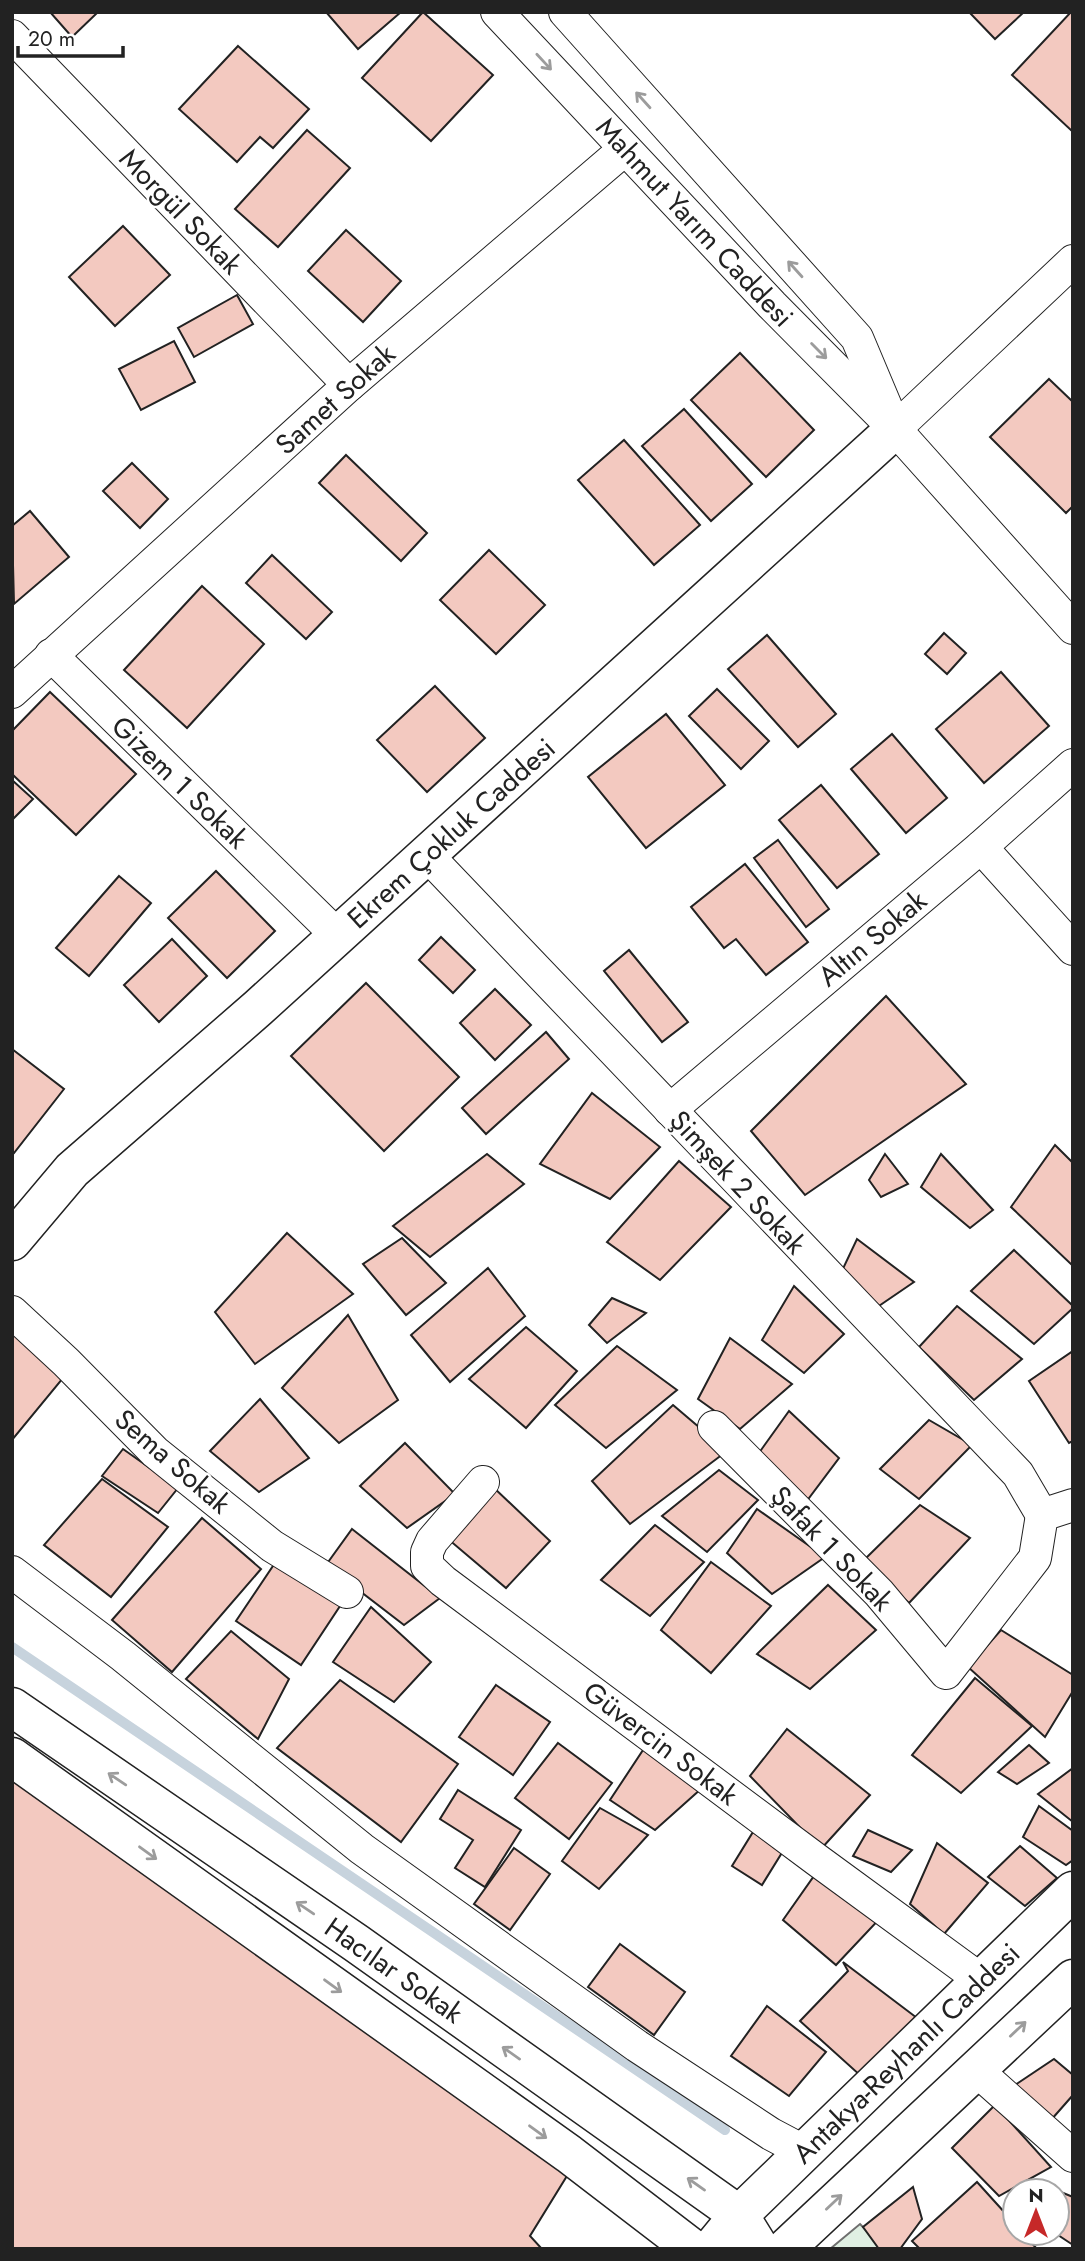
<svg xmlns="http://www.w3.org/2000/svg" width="1085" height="2261" font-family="Jost,sans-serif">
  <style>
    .green { fill: #e0efe3; stroke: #6f6f6f; stroke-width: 2 }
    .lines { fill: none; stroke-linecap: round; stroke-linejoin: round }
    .stream { stroke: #c7d3dd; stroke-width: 10 }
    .building { fill: #f3c9c0; stroke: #222; stroke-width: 2 }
    .minor-casing { stroke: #222; stroke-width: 34 }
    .tertiary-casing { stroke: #222; stroke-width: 41 }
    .primary-casing { stroke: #222; stroke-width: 41 }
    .minor { stroke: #fff; stroke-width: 32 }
    .tertiary { stroke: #fff; stroke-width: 38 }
    .primary { stroke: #fff; stroke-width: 38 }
    .oneway { stroke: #9c9c9c }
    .labels { text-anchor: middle; stroke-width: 5; stroke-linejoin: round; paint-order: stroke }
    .street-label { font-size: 28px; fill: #222; stroke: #fff }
  </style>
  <rect width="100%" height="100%" fill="#fff"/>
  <polygon class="green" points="860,2224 884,2249 830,2249"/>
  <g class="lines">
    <polyline class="stream" points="12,1647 725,2130"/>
  </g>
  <g class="building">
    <polygon points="50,12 98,12 72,37"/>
    <polygon points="326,12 401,12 358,49"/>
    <polygon points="423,12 493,75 431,141 362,78"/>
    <polygon points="969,12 1024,12 995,39"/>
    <polygon points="1071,12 1073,12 1073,132 1012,75"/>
    <polygon points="238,46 309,109 273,148 260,137 237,162 179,109"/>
    <polygon points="307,130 350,168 278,247 235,209"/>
    <polygon points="123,226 170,275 115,326 69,277"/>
    <polygon points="346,230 401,281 363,322 308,271"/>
    <polygon points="237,295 253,324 194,357 178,328"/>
    <polygon points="174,341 195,382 141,410 119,369"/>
    <polygon points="740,353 814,430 766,477 691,400"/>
    <polygon points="1049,379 1073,402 1073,506 1066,513 990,437"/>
    <polygon points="684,409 752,484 711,521 642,446"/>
    <polygon points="624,440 700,525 654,565 578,480"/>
    <polygon points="346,455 427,533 401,561 319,483"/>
    <polygon points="132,463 168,499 140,528 103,491"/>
    <polygon points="30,511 69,557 14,604 12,526"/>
    <polygon points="489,550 545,605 496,654 440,600"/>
    <polygon points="272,555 332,612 306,639 246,583"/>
    <polygon points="202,586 264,644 187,728 124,670"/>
    <polygon points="944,633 966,653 947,674 925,654"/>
    <polygon points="767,635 836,714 798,747 728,669"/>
    <polygon points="1001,672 1049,726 984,783 936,729"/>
    <polygon points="435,686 485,738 427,792 377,740"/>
    <polygon points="717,689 769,741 741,769 689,716"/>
    <polygon points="50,692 136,774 76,835 12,774 12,731"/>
    <polygon points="666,714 725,785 646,848 588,777"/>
    <polygon points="892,734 947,798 906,833 851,769"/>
    <polygon points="12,780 33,799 12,820"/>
    <polygon points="821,785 879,854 837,888 779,820"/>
    <polygon points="778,840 829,909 806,927 754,858"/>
    <polygon points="745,864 808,942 766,975 736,939 724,948 691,907"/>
    <polygon points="216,871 275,931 227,978 168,918"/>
    <polygon points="119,876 151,903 89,976 56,948"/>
    <polygon points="441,937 475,970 453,993 419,960"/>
    <polygon points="172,939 207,976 159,1022 124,985"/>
    <polygon points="629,950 688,1022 662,1042 604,971"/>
    <polygon points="366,983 459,1077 384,1151 291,1056"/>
    <polygon points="495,989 531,1025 495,1060 460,1023"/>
    <polygon points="886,996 966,1084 805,1195 751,1131"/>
    <polygon points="546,1032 569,1059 486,1134 462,1108"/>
    <polygon points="12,1049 64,1089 14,1153 12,1152"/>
    <polygon points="592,1093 660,1147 610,1199 540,1164"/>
    <polygon points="1055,1145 1073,1163 1073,1266 1011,1207"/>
    <polygon points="487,1154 524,1184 430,1257 393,1226"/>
    <polygon points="885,1154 908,1184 881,1197 869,1180"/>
    <polygon points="941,1154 993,1210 970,1228 921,1187"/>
    <polygon points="679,1161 731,1207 660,1280 607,1242"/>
    <polygon points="287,1233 353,1294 255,1364 215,1312"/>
    <polygon points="402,1238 446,1283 406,1315 363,1264"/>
    <polygon points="857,1239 914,1282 873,1310 840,1275"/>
    <polygon points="1014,1250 1073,1306 1073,1308 1034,1344 971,1291"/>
    <polygon points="488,1268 525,1316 450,1382 411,1335"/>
    <polygon points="794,1286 844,1334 804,1373 762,1340"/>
    <polygon points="612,1298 646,1313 607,1343 589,1325"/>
    <polygon points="957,1306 1022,1359 974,1400 919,1347"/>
    <polygon points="348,1315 398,1400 339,1443 282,1388"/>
    <polygon points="526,1327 577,1371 526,1428 469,1379"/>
    <polygon points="17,1331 68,1372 12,1440 12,1337"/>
    <polygon points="730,1338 792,1384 740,1429 698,1399"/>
    <polygon points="617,1346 677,1390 606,1448 555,1405"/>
    <polygon points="1073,1351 1073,1441 1069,1443 1029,1381"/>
    <polygon points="260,1399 309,1458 259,1492 210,1451"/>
    <polygon points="673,1405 727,1451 630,1524 592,1481"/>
    <polygon points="789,1411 839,1458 800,1510 751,1464"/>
    <polygon points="929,1420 972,1445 919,1499 880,1469"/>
    <polygon points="405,1443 455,1494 407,1528 360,1486"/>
    <polygon points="123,1449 178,1488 158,1513 102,1476"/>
    <polygon points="719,1470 758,1500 707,1552 662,1516"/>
    <polygon points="102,1479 168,1527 111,1597 44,1545"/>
    <polygon points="492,1486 550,1541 506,1588 448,1539"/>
    <polygon points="920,1505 970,1538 909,1603 862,1562"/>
    <polygon points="757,1509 825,1557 772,1594 727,1553"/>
    <polygon points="202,1518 261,1569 172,1672 112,1620"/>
    <polygon points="655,1525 704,1562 650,1616 601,1580"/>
    <polygon points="352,1529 440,1598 404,1625 326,1565"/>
    <polygon points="279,1557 344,1600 301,1665 236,1621"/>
    <polygon points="711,1562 771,1606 711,1673 661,1630"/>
    <polygon points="828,1585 876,1630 810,1689 757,1654"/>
    <polygon points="371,1607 431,1662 394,1702 333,1662"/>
    <polygon points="1001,1630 1073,1675 1073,1691 1045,1737 968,1667"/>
    <polygon points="231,1631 289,1679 258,1739 186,1679"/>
    <polygon points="975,1678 1032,1726 961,1793 912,1755"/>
    <polygon points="340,1680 458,1764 401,1842 277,1748"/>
    <polygon points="496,1685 550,1722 513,1775 459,1737"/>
    <polygon points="787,1729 870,1795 821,1849 750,1776"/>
    <polygon points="558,1743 612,1783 569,1839 515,1798"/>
    <polygon points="647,1744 702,1788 655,1830 610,1800"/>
    <polygon points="1029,1745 1049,1763 1017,1784 998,1772"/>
    <polygon points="12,1763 570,2171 530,2236 542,2249 12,2249"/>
    <polygon points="1073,1768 1073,1822 1038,1794"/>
    <polygon points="458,1790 521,1830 485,1887 455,1868 473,1840 440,1819"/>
    <polygon points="1039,1806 1073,1831 1073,1860 1066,1865 1023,1837"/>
    <polygon points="600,1808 648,1835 599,1889 562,1861"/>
    <polygon points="868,1830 912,1850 891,1872 853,1856"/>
    <polygon points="753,1832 783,1851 762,1885 732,1866"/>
    <polygon points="937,1843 988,1883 944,1934 910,1904"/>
    <polygon points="1020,1846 1057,1878 1025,1906 988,1877"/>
    <polygon points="514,1848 550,1874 510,1930 474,1904"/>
    <polygon points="821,1866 886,1912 836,1965 783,1920"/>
    <polygon points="620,1944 685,1992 654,2035 588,1987"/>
    <polygon points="843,1962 921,2021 862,2077 800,2021 848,1971"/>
    <polygon points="767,2006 826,2052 789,2096 731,2056"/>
    <polygon points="1054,2059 1073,2075 1073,2095 1051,2120 1012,2087"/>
    <polygon points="995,2105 1051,2167 999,2196 952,2148"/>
    <polygon points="977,2182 1015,2224 1015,2233 1023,2233 1037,2249 920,2249 912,2241"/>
    <polygon points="1046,2186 1073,2197 1073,2245 1055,2233 1057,2233 1057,2191 1041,2191"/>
    <polygon points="913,2187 922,2219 900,2249 879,2249 863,2227"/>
  </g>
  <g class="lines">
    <g class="minor-casing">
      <g id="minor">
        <polyline points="497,12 772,305 895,429 1073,628"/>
        <polyline points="565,12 857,338 889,414"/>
        <polyline points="12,36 349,385"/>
        <polyline points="895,429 1073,261"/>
        <polyline points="51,655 338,936"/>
        <polyline points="12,692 349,385 625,149"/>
        <polyline points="981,847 1073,949"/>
        <polyline points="427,855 1018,1474 1042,1515"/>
        <polyline points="670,1110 981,847 1073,765"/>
        <polyline points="12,1312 66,1362 155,1452 272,1546 347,1592"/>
        <polyline points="714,1427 879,1593 946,1673 1035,1558 1042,1515 1073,1505"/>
        <polyline points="483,1482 432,1541 427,1552 427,1566 443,1581 817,1860 981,1980"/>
        <polyline points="12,1572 123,1656 362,1849 637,2046 771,2134 805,2152"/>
        <polyline points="975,2069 1073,2156"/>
      </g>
    </g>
    <g class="tertiary-casing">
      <g id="tertiary">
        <polyline points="12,1241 72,1170 258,1008 895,429"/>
        <polyline points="12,1707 356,1943 739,2215 760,2249"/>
        <polyline points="12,1757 569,2154 693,2249"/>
      </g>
    </g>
    <g class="primary-casing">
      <g id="primary">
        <polyline points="711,2249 739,2215 1073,1891"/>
        <polyline points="785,2249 1073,1979"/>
      </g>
    </g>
    <use href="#minor" class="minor"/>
    <use href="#tertiary" class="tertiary"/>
    <use href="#primary" class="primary"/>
  </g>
  <defs><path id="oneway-shaft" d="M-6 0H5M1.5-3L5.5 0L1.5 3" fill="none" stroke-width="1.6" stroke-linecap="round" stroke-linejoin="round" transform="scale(1.75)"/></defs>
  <g class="oneway">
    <use href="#oneway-shaft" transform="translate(544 62) rotate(47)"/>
    <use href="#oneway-shaft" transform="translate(643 100) rotate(-132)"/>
    <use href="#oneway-shaft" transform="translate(795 269) rotate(-132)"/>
    <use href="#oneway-shaft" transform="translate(819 351) rotate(45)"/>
    <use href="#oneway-shaft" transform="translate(117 1779) rotate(-146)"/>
    <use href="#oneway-shaft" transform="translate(148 1853) rotate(36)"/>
    <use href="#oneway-shaft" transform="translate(305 1908) rotate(-146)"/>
    <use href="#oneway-shaft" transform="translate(333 1986) rotate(36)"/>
    <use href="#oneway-shaft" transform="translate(1018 2029) rotate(-43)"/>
    <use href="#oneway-shaft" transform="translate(511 2053) rotate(-145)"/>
    <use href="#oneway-shaft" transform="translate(538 2132) rotate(36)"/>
    <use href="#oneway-shaft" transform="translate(696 2184) rotate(-145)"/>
    <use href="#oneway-shaft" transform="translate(834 2202) rotate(-43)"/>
  </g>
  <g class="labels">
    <g class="street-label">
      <text transform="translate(181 211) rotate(46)" y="10">Morgül Sokak</text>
      <text transform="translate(695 222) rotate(47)" y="10">Mahmut Yarım Caddesi</text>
      <text transform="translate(335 399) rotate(-42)" y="10">Samet Sokak</text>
      <text transform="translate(180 782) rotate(44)" y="10">Gizem 1 Sokak</text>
      <text transform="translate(451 833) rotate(-42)" y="10">Ekrem Çokluk Caddesi</text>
      <text transform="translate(872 938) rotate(-40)" y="10">Altın Sokak</text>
      <text transform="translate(738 1182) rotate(47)" y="10">Şimşek 2 Sokak</text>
      <text transform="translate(173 1461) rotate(41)" y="10">Sema Sokak</text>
      <text transform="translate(832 1548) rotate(46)" y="10">Şafak 1 Sokak</text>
      <text transform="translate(661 1743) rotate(37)" y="10">Güvercin Sokak</text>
      <text transform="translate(394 1970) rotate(35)" y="10">Hacılar Sokak</text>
      <text transform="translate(906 2053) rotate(-44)" y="10">Antakya-Reyhanlı Caddesi</text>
    </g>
  </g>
  <rect width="1085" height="2261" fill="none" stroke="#222222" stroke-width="28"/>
  <g transform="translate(1036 2212)"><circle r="33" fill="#ffffff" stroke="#a7a7a7" stroke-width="2"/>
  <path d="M0-5L12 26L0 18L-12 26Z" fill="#c62828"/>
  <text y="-10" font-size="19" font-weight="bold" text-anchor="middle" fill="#222222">N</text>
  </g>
  <path d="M18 46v10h105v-10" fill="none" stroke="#222222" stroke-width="3.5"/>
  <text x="28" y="46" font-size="21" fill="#222222" stroke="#ffffff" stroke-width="5" paint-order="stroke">20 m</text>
</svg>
